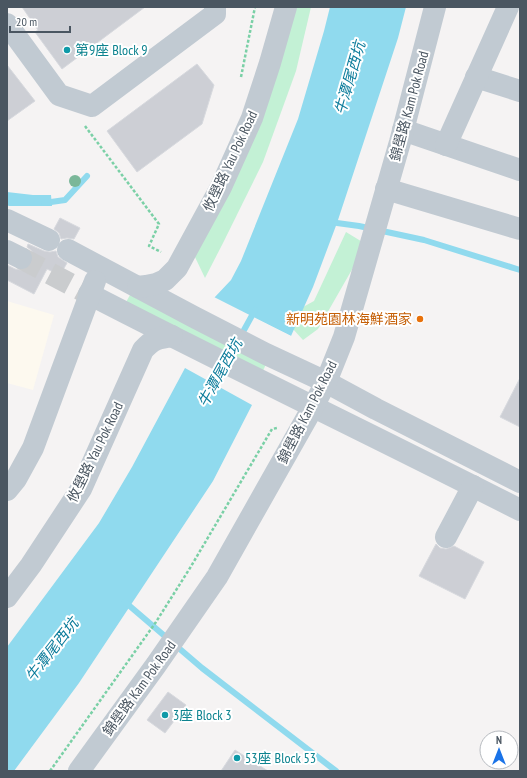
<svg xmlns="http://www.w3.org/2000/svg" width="527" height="778" font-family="'PT Sans Narrow','Noto Sans TC',sans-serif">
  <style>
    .commercial { fill: #fdf9ef }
    .green { fill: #c3f1d5 }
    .water { fill: #90daee }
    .pier { fill: #f5f3f3 }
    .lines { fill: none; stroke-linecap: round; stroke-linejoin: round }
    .stream { stroke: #90daee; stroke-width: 6 }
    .building { fill: #cdcfd5; stroke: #d7d9de }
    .minor-tunnel { stroke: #caccce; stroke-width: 22; stroke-dasharray: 22 11; stroke-linecap: butt }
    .path { stroke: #7ad0a6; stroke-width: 2.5; stroke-dasharray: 3 2; stroke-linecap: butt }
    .minor { stroke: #c1cad2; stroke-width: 22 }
    .tree { fill: #7bb799 }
    .culture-dot { fill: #0f9aa8; stroke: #fff; stroke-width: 1.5 }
    .food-dot { fill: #e8710a; stroke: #fff; stroke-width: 1.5 }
    .labels { text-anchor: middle; stroke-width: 4; stroke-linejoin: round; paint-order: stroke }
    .culture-label { font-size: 14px; fill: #0d838f; stroke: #fff; text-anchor: start }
    .street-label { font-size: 14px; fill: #4a5661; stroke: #fff }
    .food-label { font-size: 14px; fill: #c56008; stroke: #fff; text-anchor: end }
    .water-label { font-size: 15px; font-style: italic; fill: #0c7c9b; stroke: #fff }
  </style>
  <rect width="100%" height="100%" fill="#f5f3f3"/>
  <polygon class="commercial" points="7,301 54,315 33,390 7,383"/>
  <g class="green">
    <polygon points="293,7 311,7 296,71 263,162 223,243 205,278 194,255"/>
    <polygon points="346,232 364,243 354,266 318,329 303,340 283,318 314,301"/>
    <polygon points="130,295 266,364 262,373 125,304"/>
  </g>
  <g class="water">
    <polygon points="330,7 406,7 398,38 337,223 313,287 291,336 214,298 231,280 241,261 298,119 324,31"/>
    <polygon points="7,192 33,195 51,195 52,206 9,206 7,205"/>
    <polygon points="185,368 252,405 213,481 79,683 14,771 7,771 7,647 99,523 132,467"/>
  </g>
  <polygon class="pier" points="212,296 293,337 291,337 213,299 212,298"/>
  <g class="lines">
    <g class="stream">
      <polyline points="44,203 65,200 87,176"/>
      <polyline points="337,223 359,226 424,240 520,270"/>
      <polyline points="211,390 255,310"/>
      <polyline points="125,602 202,668 336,771"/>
    </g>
  </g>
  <g class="building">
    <polygon points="22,7 145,7 62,69 35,32 38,30"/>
    <polygon points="197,64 214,85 202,124 137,172 107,131"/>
    <polygon points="7,65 35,101 7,121"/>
    <polygon points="60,218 80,228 74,239 67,238 61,239 59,233 54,229"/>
    <polygon points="28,244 44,251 50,252 56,251 58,257 67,263 60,275 47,269 34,294 7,280 7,265 15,269 21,270 28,269 32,264 33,257 32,251 27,247"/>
    <polygon points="520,378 520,427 500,417"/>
    <polygon points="436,544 440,548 446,549 454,546 484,562 465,599 419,576"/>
    <polygon points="168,692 186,705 165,733 147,720"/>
    <polygon points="235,750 268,771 221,771"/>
  </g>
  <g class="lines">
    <polyline class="minor-tunnel" points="21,258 89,294"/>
    <g class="path">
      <polyline points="241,77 255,7"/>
      <polyline points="85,126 159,224 149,246 161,252"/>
      <polyline points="50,771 156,622 190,568 272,429 277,428"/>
    </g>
    <g class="minor">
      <polyline points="7,24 59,95 92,106 215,14 215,7"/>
      <polyline points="476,77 520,91"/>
      <polyline points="403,130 520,170"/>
      <polyline points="446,145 508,7"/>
      <polyline points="386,189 520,229"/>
      <polyline points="7,220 49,240"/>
      <polyline points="68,250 194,317 266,354 326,382 376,409 520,482"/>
      <polyline points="7,251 21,258"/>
      <polyline points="138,287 146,286 156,284 165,280 177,268 221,187 252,118 270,63 286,7"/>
      <path d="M89,294c143,74 288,143 431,216"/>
      <polyline points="7,490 16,479 33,448 95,281"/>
      <polyline points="446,537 473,486"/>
      <path d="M7,597l24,-32 50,-76 62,-139c10,-11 15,-12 29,-14"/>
      <polyline points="79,771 156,665 217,577 313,407 326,382 344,337 400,142 435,7"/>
    </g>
  </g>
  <circle class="tree" cx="75" cy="181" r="6"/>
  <g class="culture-dot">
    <circle cx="67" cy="50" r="4"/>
    <circle cx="165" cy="715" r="4"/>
    <circle cx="237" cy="758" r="4"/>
  </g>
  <circle class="food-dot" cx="420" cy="319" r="4"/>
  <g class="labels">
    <g class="culture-label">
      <text x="75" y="55">第9座 Block 9</text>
      <text x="173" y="720">3座 Block 3</text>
      <text x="245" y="763">53座 Block 53</text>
    </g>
    <g class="street-label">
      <text transform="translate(409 106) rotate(-75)" y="5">錦壆路 Kam Pok Road</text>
      <text transform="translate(230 161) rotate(-65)" y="5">攸壆路 Yau Pok Road</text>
      <text transform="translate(307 412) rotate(-63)" y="5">錦壆路 Kam Pok Road</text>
      <text transform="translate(95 452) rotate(-64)" y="5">攸壆路 Yau Pok Road</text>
      <text transform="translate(139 688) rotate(-54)" y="5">錦壆路 Kam Pok Road</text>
    </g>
    <g class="food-label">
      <text x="412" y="324">新明苑園林海鮮酒家</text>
    </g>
    <g class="water-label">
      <text transform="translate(350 78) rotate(-74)" y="5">牛潭尾西坑</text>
      <text transform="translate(220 373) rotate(-61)" y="5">牛潭尾西坑</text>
      <text transform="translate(52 650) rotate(-52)" y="5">牛潭尾西坑</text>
    </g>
  </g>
  <rect width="527" height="778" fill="none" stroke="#4a5661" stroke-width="16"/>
  <g transform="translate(499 750)"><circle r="19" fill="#ffffff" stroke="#b7bbc0"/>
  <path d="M0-3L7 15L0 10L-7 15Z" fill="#1a73e8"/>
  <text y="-6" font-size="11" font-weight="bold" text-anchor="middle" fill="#4a5661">N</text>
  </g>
  <path d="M10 26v6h60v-6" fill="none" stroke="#4a5661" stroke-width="2"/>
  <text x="16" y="26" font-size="12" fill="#4a5661" stroke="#ffffff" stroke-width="3" paint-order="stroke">20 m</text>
</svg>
